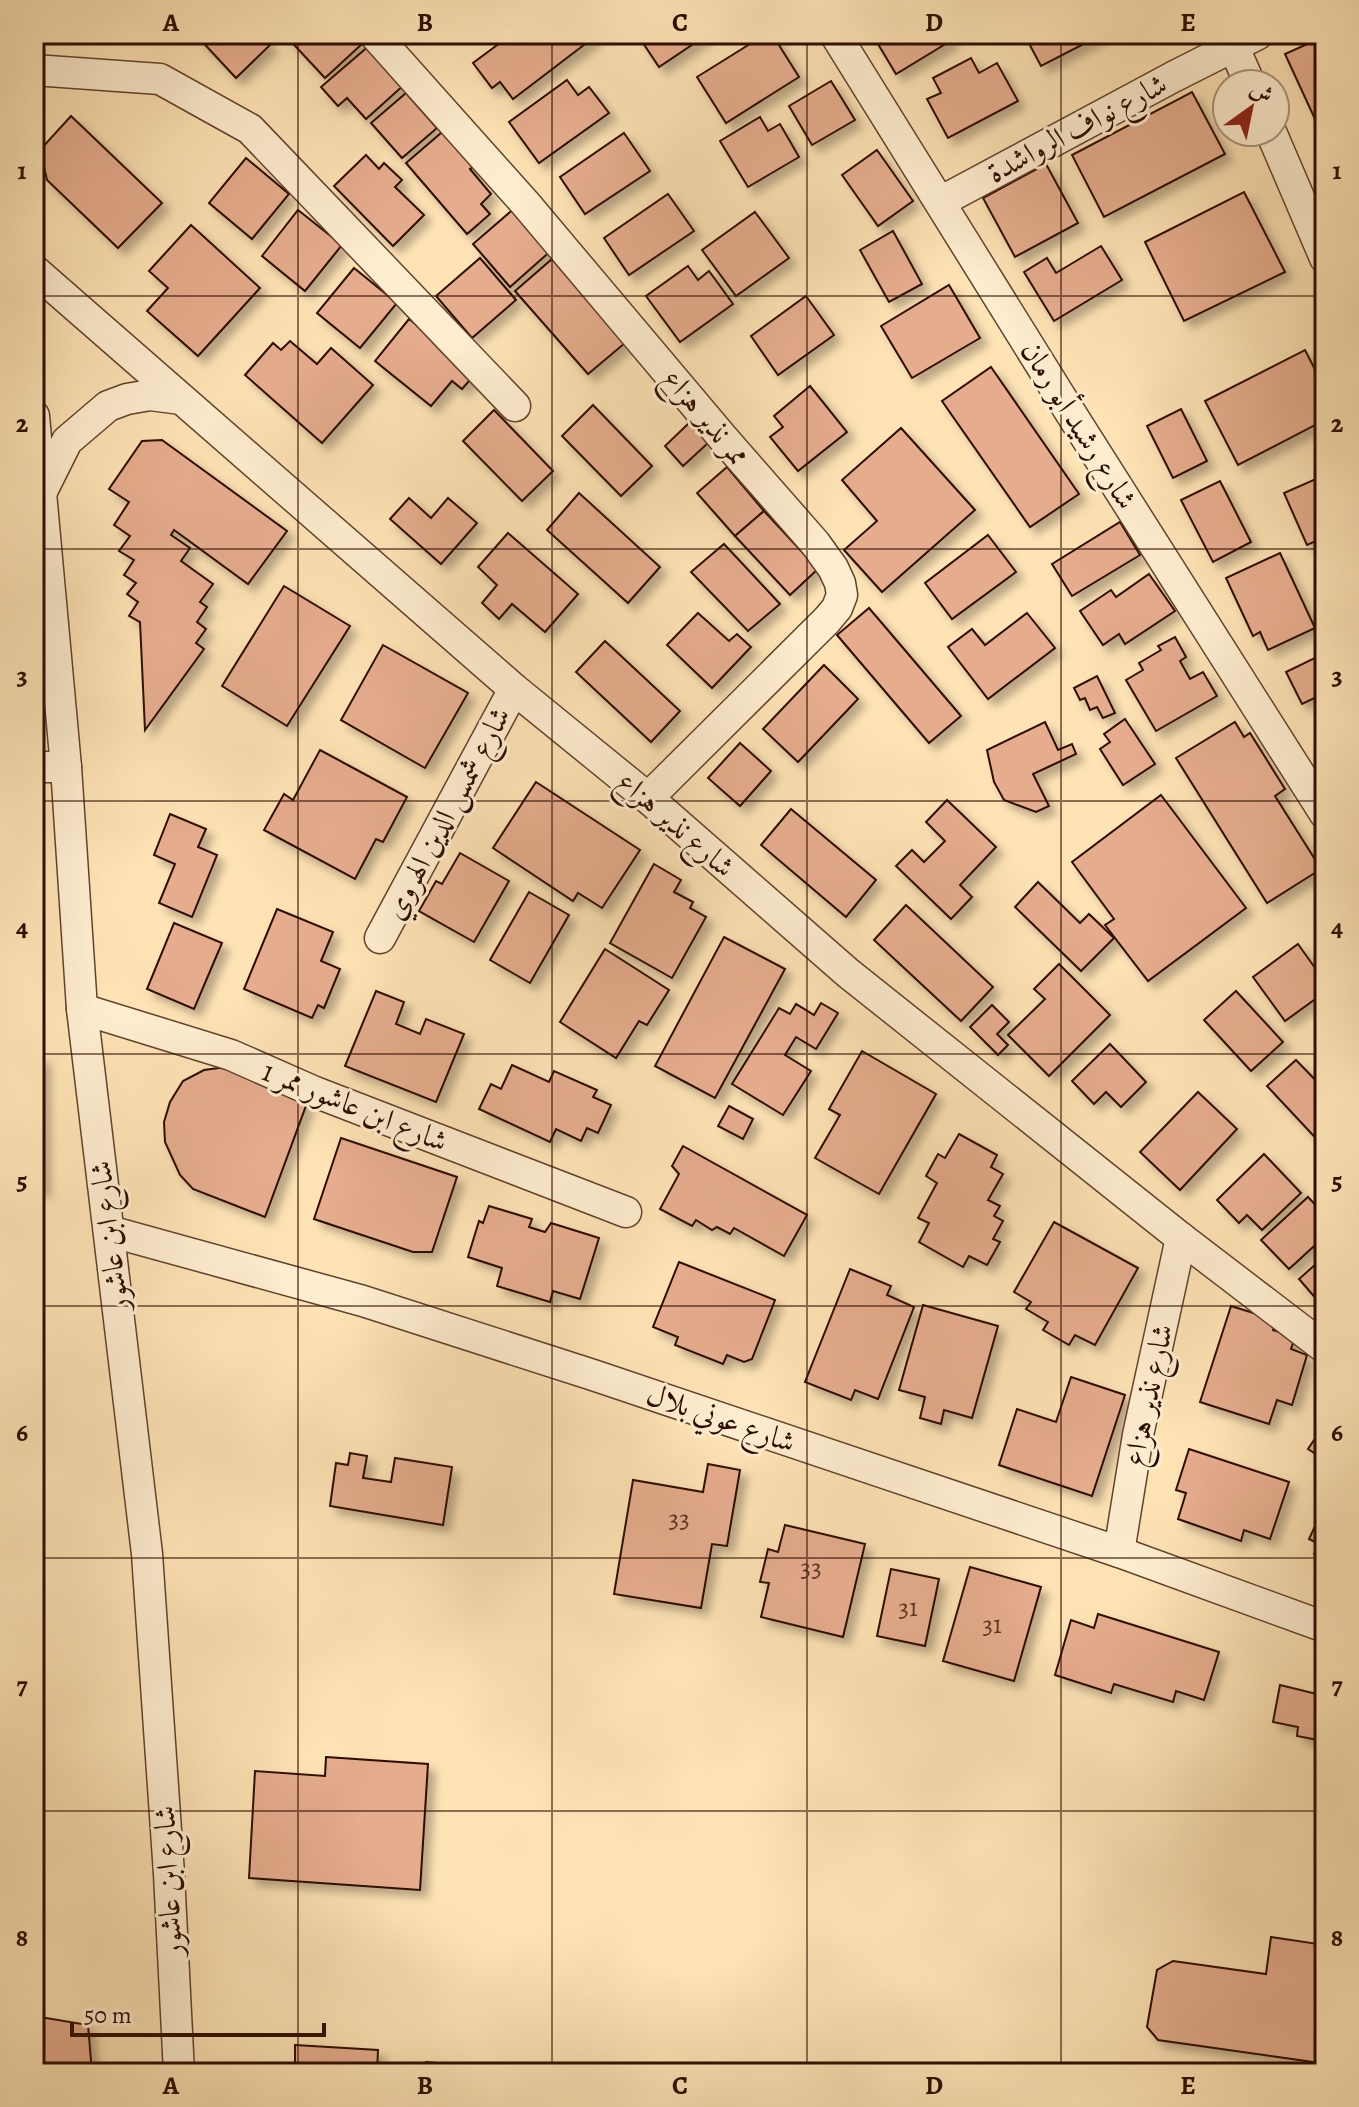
<svg xmlns="http://www.w3.org/2000/svg" width="1359" height="2107" font-family="Alegreya,Amiri,serif">
  <style>
    .building { fill: #e5ac8d; stroke: #2d0d00; stroke-width: 2; filter: url(#shadow) }
    .lines { fill: none; stroke-linecap: round; stroke-linejoin: round }
    .street-casing { stroke: #61422d; stroke-width: 33 }
    .street { stroke: #feedcf; stroke-width: 30 }
    .grid { fill: none; stroke: #2d0d00; stroke-width: 2; stroke-opacity: 0.55 }
    .labels { text-anchor: middle; stroke-width: 6; stroke-linejoin: round; paint-order: stroke }
    .number-label { font-size: 26px; fill: #5b3523 }
    .street-label { font-size: 30px; fill: #2d0d00; stroke: #feedcf }
    .neatline { fill: none; stroke: #2d0d00; stroke-width: 3 }
    .grid-label { font-size: 26px; text-anchor: middle; font-weight: bold; fill: #2d0d00 }
  </style>
  <defs>
    <filter id="shadow"><feDropShadow dx="7" dy="7" stdDeviation="4" flood-color="#0004"/></filter>
  </defs>
  <rect width="100%" height="100%" fill="#fee3b5"/>
  <filter id="stains"><feTurbulence type="fractalNoise" baseFrequency=".0025" numOctaves="4"/><feColorMatrix values="0 0 0 0 .2 0 0 0 0 .09 0 0 0 0 .02 0 0 0 .5 -.17"/></filter>
  <radialGradient id="worn" r=".72"><stop offset=".6" stop-color="#630" stop-opacity="0"/><stop offset="1" stop-color="#630" stop-opacity=".3"/></radialGradient>
  <g class="building">
    <polygon points="195,34 260,34 270,45 236,78"/>
    <polygon points="284,34 353,34 362,44 325,78"/>
    <polygon points="512,34 596,34 597,35 513,99 500,82 492,88 473,63"/>
    <polygon points="637,34 708,34 659,67"/>
    <polygon points="766,34 772,34 799,77 726,123 697,77"/>
    <polygon points="872,34 948,34 952,40 896,74"/>
    <polygon points="1024,34 1103,34 1041,66"/>
    <polygon points="1325,36 1325,128 1320,130 1285,54"/>
    <polygon points="370,45 405,84 366,119 347,98 338,106 321,87"/>
    <polygon points="971,58 979,73 997,63 1018,101 948,138 927,99 941,93 933,78"/>
    <polygon points="567,80 578,95 589,87 609,113 539,163 509,122"/>
    <polygon points="831,81 855,120 812,145 789,106"/>
    <polygon points="1192,92 1225,154 1104,217 1072,155"/>
    <polygon points="406,93 437,128 402,158 371,123"/>
    <polygon points="71,116 162,203 118,248 47,180 40,150"/>
    <polygon points="760,117 768,131 780,124 799,157 748,187 720,141"/>
    <polygon points="448,127 478,162 470,169 491,194 481,204 490,214 467,234 406,163"/>
    <polygon points="624,133 650,171 585,214 560,177"/>
    <polygon points="877,150 913,201 878,226 842,175"/>
    <polygon points="366,155 379,169 384,163 402,180 395,187 424,215 393,246 334,186"/>
    <polygon points="246,158 289,194 252,239 209,203"/>
    <polygon points="1046,164 1078,223 1015,257 983,198"/>
    <polygon points="1244,192 1285,272 1184,321 1145,242"/>
    <polygon points="668,194 694,231 629,275 604,238"/>
    <polygon points="517,206 554,248 510,287 473,244"/>
    <polygon points="298,210 342,245 305,291 262,256"/>
    <polygon points="755,212 789,258 736,296 702,250"/>
    <polygon points="191,225 260,288 198,356 147,311 168,288 149,271"/>
    <polygon points="893,231 922,284 889,302 860,250"/>
    <polygon points="1101,246 1122,280 1054,321 1024,272 1047,258 1056,273"/>
    <polygon points="480,258 516,300 472,338 436,296"/>
    <polygon points="552,259 625,343 588,374 515,291"/>
    <polygon points="688,266 698,280 709,271 733,304 680,342 646,296"/>
    <polygon points="354,268 397,303 360,348 317,313"/>
    <polygon points="949,285 980,338 912,378 881,326"/>
    <polygon points="806,296 834,335 778,375 751,336"/>
    <polygon points="409,319 476,373 462,389 452,381 431,406 375,361"/>
    <polygon points="290,341 317,364 331,348 373,385 322,443 245,375 273,343 281,350"/>
    <polygon points="1305,350 1325,389 1325,420 1238,465 1205,401"/>
    <polygon points="991,367 1079,494 1030,527 942,401"/>
    <polygon points="810,386 847,432 798,471 770,437 783,427 774,416"/>
    <polygon points="593,405 652,466 621,496 562,436"/>
    <polygon points="1181,409 1207,461 1173,478 1147,426"/>
    <polygon points="494,410 553,471 522,501 463,441"/>
    <polygon points="689,423 708,443 683,466 665,446"/>
    <polygon points="901,428 975,510 882,592 844,550 877,521 842,480"/>
    <polygon points="162,440 287,531 248,584 174,530 171,535 190,548 181,561 213,584 200,602 207,607 197,622 206,629 196,643 204,649 145,730 140,622 129,616 138,602 127,594 136,583 124,575 134,560 119,551 130,536 114,525 129,502 109,489 142,441"/>
    <polygon points="727,467 764,511 735,536 697,493"/>
    <polygon points="1325,475 1325,537 1307,545 1284,493"/>
    <polygon points="1220,481 1251,542 1213,562 1181,500"/>
    <polygon points="579,493 660,567 628,603 547,530"/>
    <polygon points="409,498 431,518 448,498 477,523 441,564 390,519"/>
    <polygon points="764,511 818,569 790,595 735,536"/>
    <polygon points="1120,522 1140,555 1072,596 1052,564"/>
    <polygon points="508,533 578,594 545,632 512,604 499,619 482,603 497,585 478,567"/>
    <polygon points="988,535 1016,572 952,619 925,583"/>
    <polygon points="724,544 780,604 748,631 691,572"/>
    <polygon points="1280,553 1315,628 1268,650 1260,632 1253,636 1226,578"/>
    <polygon points="1149,574 1175,611 1125,644 1119,634 1103,645 1080,611 1111,590 1116,597"/>
    <polygon points="284,586 350,626 287,726 222,686"/>
    <polygon points="869,608 961,716 929,743 837,635"/>
    <polygon points="698,613 729,641 737,634 751,647 712,688 667,645"/>
    <polygon points="1027,613 1055,648 988,699 948,647 972,629 985,645"/>
    <polygon points="1175,637 1186,657 1180,661 1190,679 1203,672 1217,696 1156,731 1126,680 1143,670 1139,663 1161,650 1158,646"/>
    <polygon points="605,641 680,711 651,742 576,672"/>
    <polygon points="383,645 468,693 425,768 341,720"/>
    <polygon points="1325,653 1325,693 1302,704 1286,672"/>
    <polygon points="824,665 858,699 798,762 763,729"/>
    <polygon points="1097,676 1115,713 1103,718 1097,707 1090,710 1085,698 1080,700 1074,688"/>
    <polygon points="1125,719 1155,764 1123,785 1100,749 1110,742 1104,734"/>
    <polygon points="1045,722 1058,750 1072,744 1076,754 1033,774 1049,806 1036,812 1004,800 994,782 987,750"/>
    <polygon points="1235,722 1244,737 1250,733 1285,789 1275,796 1321,869 1267,903 1176,758"/>
    <polygon points="740,743 771,771 740,806 708,778"/>
    <polygon points="320,750 407,797 383,842 376,839 355,879 264,830 284,794 293,800"/>
    <polygon points="536,782 640,850 602,908 578,893 573,901 493,848"/>
    <polygon points="1161,795 1246,908 1148,981 1105,925 1114,919 1072,862"/>
    <polygon points="947,800 996,847 960,885 972,897 951,919 896,866 912,850 924,862 945,841 926,822"/>
    <polygon points="791,809 876,880 846,917 761,845"/>
    <polygon points="170,814 206,829 198,847 217,855 192,917 159,903 175,864 154,855"/>
    <polygon points="460,853 509,881 474,942 419,911 436,881 442,884"/>
    <polygon points="654,864 681,880 674,892 693,902 690,908 706,917 672,978 610,943"/>
    <polygon points="1038,882 1080,923 1089,914 1114,938 1081,971 1015,907"/>
    <polygon points="529,892 569,915 530,983 490,960"/>
    <polygon points="906,905 993,987 961,1021 874,940"/>
    <polygon points="277,909 333,932 321,961 340,969 324,1008 318,1005 312,1018 244,989"/>
    <polygon points="174,923 222,943 194,1009 147,989"/>
    <polygon points="724,937 785,969 715,1098 655,1066"/>
    <polygon points="1298,944 1325,982 1325,992 1285,1021 1253,977"/>
    <polygon points="605,949 669,990 647,1025 639,1021 616,1058 560,1022"/>
    <polygon points="1059,964 1110,1015 1049,1076 1008,1035 1045,999 1034,989"/>
    <polygon points="376,991 404,1002 396,1024 420,1034 426,1019 464,1034 436,1102 345,1066"/>
    <polygon points="1236,991 1283,1042 1251,1071 1204,1020"/>
    <polygon points="821,1003 838,1013 816,1049 796,1037 785,1055 811,1071 783,1115 732,1084 779,1008 790,1014 796,1004 814,1015"/>
    <polygon points="992,1005 1009,1022 997,1034 1008,1045 998,1055 970,1027"/>
    <polygon points="1110,1044 1146,1082 1121,1107 1106,1092 1094,1104 1072,1081"/>
    <polygon points="862,1051 936,1094 879,1194 815,1158 840,1115 829,1109"/>
    <polygon points="34,1057 43,1057 43,1190 34,1188"/>
    <polygon points="1296,1060 1325,1090 1325,1148 1267,1086"/>
    <polygon points="512,1065 549,1082 554,1071 597,1090 593,1097 611,1105 598,1133 587,1128 581,1141 556,1129 550,1142 479,1109 491,1084 501,1089"/>
    <polygon points="226,1067 307,1103 265,1217 193,1189 180,1175 165,1142 164,1122 170,1102 183,1081 204,1070"/>
    <polygon points="1198,1092 1237,1129 1180,1190 1140,1152"/>
    <polygon points="729,1106 753,1119 743,1139 718,1126"/>
    <polygon points="959,1134 997,1155 991,1167 1003,1174 988,1200 1000,1206 994,1216 1003,1221 993,1239 1000,1242 987,1265 969,1256 963,1267 919,1242 929,1223 918,1218 937,1183 926,1176 938,1154 945,1158"/>
    <polygon points="341,1138 457,1177 432,1252 413,1252 314,1219"/>
    <polygon points="683,1146 807,1215 784,1256 734,1228 730,1234 717,1227 712,1230 696,1220 692,1226 660,1209 679,1174 672,1166"/>
    <polygon points="1264,1154 1301,1193 1262,1230 1247,1215 1239,1223 1217,1200"/>
    <polygon points="1308,1197 1325,1215 1325,1236 1289,1269 1261,1240"/>
    <polygon points="489,1206 532,1219 529,1227 545,1232 551,1223 599,1238 580,1299 553,1291 550,1302 497,1286 502,1268 468,1257 479,1221 483,1223"/>
    <polygon points="1054,1222 1138,1268 1095,1345 1075,1335 1069,1345 1043,1330 1048,1322 1026,1309 1031,1302 1014,1292"/>
    <polygon points="1325,1256 1325,1309 1299,1279"/>
    <polygon points="679,1262 775,1300 752,1359 744,1362 727,1355 723,1364 675,1345 678,1337 653,1327"/>
    <polygon points="850,1269 891,1286 887,1295 914,1307 878,1399 855,1390 851,1400 805,1382"/>
    <polygon points="923,1305 998,1326 972,1418 944,1410 941,1424 920,1418 925,1397 899,1390"/>
    <polygon points="1231,1306 1276,1320 1273,1330 1295,1337 1291,1349 1307,1355 1292,1405 1277,1400 1269,1424 1200,1402"/>
    <polygon points="1071,1377 1125,1395 1092,1496 999,1465 1017,1409 1056,1422"/>
    <polygon points="1325,1424 1325,1460 1308,1449"/>
    <polygon points="1189,1449 1289,1482 1270,1539 1244,1530 1241,1541 1178,1519 1186,1493 1176,1490"/>
    <polygon points="350,1453 367,1456 363,1478 391,1482 395,1458 452,1467 443,1525 330,1506 336,1463 348,1465"/>
    <polygon points="708,1464 740,1470 727,1546 712,1544 701,1608 614,1594 633,1480 703,1492"/>
    <polygon points="1322,1511 1325,1513 1325,1559 1314,1554 1319,1544 1309,1539"/>
    <polygon points="785,1525 865,1544 843,1637 761,1617 769,1583 760,1582 768,1549 778,1552"/>
    <polygon points="970,1567 1041,1587 1014,1681 943,1661"/>
    <polygon points="891,1569 939,1579 925,1646 877,1636"/>
    <polygon points="1098,1614 1219,1652 1204,1700 1176,1691 1173,1702 1114,1684 1111,1693 1055,1675 1071,1620 1094,1628"/>
    <polygon points="1280,1685 1325,1696 1325,1736 1319,1734 1318,1740 1297,1736 1298,1727 1273,1722"/>
    <polygon points="326,1757 428,1764 420,1890 249,1878 255,1771 325,1776"/>
    <polygon points="1271,1937 1325,1945 1325,2027 1320,2063 1158,2040 1147,2027 1157,1970 1173,1961 1266,1974"/>
    <polygon points="34,2016 88,2025 92,2073 34,2073"/>
    <polygon points="295,2045 378,2050 377,2073 295,2073"/>
    <polygon points="426,2062 497,2068 497,2073 425,2073"/>
  </g>
  <g class="lines">
    <g class="street-casing">
      <g id="street">
        <polyline points="374,34 525,203 723,438 815,543 833,568 840,583 842,595 837,608 827,620 648,798"/>
        <polyline points="835,34 1070,412 1325,814"/>
        <polyline points="1228,34 1250,84"/>
        <polyline points="34,70 160,79 250,129 515,406"/>
        <polyline points="1271,132 1325,258"/>
        <polyline points="940,202 1173,77 1258,34"/>
        <polyline points="34,270 514,689 648,798 848,973 1181,1238 1325,1348"/>
        <polyline points="34,416 66,767 82,1009 147,1554 169,1874 179,2073"/>
        <polyline points="42,491 67,441 108,406 127,399 150,395 181,399"/>
        <polyline points="34,767 66,767"/>
        <polyline points="380,938 514,689"/>
        <polyline points="82,1009 231,1055 315,1092 626,1212"/>
        <polyline points="109,1231 363,1301 593,1375 1119,1552 1325,1627"/>
        <polyline points="1119,1552 1138,1435 1181,1238"/>
      </g>
    </g>
    <use href="#street" class="street"/>
  </g>
  <path class="grid" d="M298,34v2039M552,34v2039M807,34v2039M1061,34v2039M34,296h1291M34,549h1291M34,801h1291M34,1054h1291M34,1306h1291M34,1558h1291M34,1811h1291"/>
  <g class="labels">
    <g class="number-label">
      <text x="679" y="1527">33</text>
      <text x="811" y="1576">33</text>
      <text x="908" y="1616">31</text>
      <text x="992" y="1633">31</text>
    </g>
    <g class="street-label">
      <text transform="translate(1077 128) rotate(-28)" y="10">شارع نواف الرواشدة</text>
      <text transform="translate(706 417) rotate(50)" y="10">ممر نذير هزاع</text>
      <text transform="translate(1079 425) rotate(58)" y="10">شارع رشيد أبو رمان</text>
      <text transform="translate(447 813) rotate(-62)" y="10">شارع شمس الدين الهروي</text>
      <text transform="translate(676 824) rotate(41)" y="10">شارع نذير هزاع</text>
      <text transform="translate(355 1106) rotate(22)" y="10">شارع ابن عاشور ممر 1</text>
      <text transform="translate(109 1236) rotate(-97)" y="10">شارع ابن عاشور</text>
      <text transform="translate(1148 1395) rotate(-78)" y="10">شارع نذير هزاع</text>
      <text transform="translate(721 1418) rotate(19)" y="10">شارع عوني بلال</text>
      <text transform="translate(168 1881) rotate(-93)" y="10">شارع ابن عاشور</text>
    </g>
  </g>
  <rect width="1359" height="2107" fill="none" stroke="#fee3b5" stroke-width="88"/>
  <g transform="translate(1251 108) rotate(33)"><circle r="38" fill="#feedcf" stroke="#aa937c" stroke-width="2"/>
  <path d="M0-6L14 30L0 20L-14 30Z" fill="#8f2418"/>
  <text y="-12" font-size="22" font-weight="bold" text-anchor="middle" fill="#2d0d00">ش</text>
  </g>
  <path d="M72 2023v12h252v-12" fill="none" stroke="#2d0d00" stroke-width="4"/>
  <text x="84" y="2023" font-size="24" fill="#2d0d00" stroke="#feedcf" stroke-width="6" paint-order="stroke">50 m</text>
  <rect x="44" y="44" width="1271" height="2019" class="neatline"/>
  <g class="grid-label">
    <text x="171" y="31">A</text>
    <text x="425" y="31">B</text>
    <text x="680" y="31">C</text>
    <text x="934" y="31">D</text>
    <text x="1188" y="31">E</text>
    <text x="22" y="179">1</text>
    <text x="1337" y="179">1</text>
    <text x="22" y="432">2</text>
    <text x="1337" y="432">2</text>
    <text x="22" y="684">3</text>
    <text x="1337" y="684">3</text>
    <text x="22" y="936">4</text>
    <text x="1337" y="936">4</text>
    <text x="22" y="1189">5</text>
    <text x="1337" y="1189">5</text>
    <text x="22" y="1441">6</text>
    <text x="1337" y="1441">6</text>
    <text x="22" y="1694">7</text>
    <text x="1337" y="1694">7</text>
    <text x="22" y="1946">8</text>
    <text x="1337" y="1946">8</text>
    <text x="171" y="2094">A</text>
    <text x="425" y="2094">B</text>
    <text x="680" y="2094">C</text>
    <text x="934" y="2094">D</text>
    <text x="1188" y="2094">E</text>
  </g>
  <rect width="100%" height="100%" filter="url(#stains)"/>
  <rect width="100%" height="100%" fill="url(#worn)"/>
</svg>
